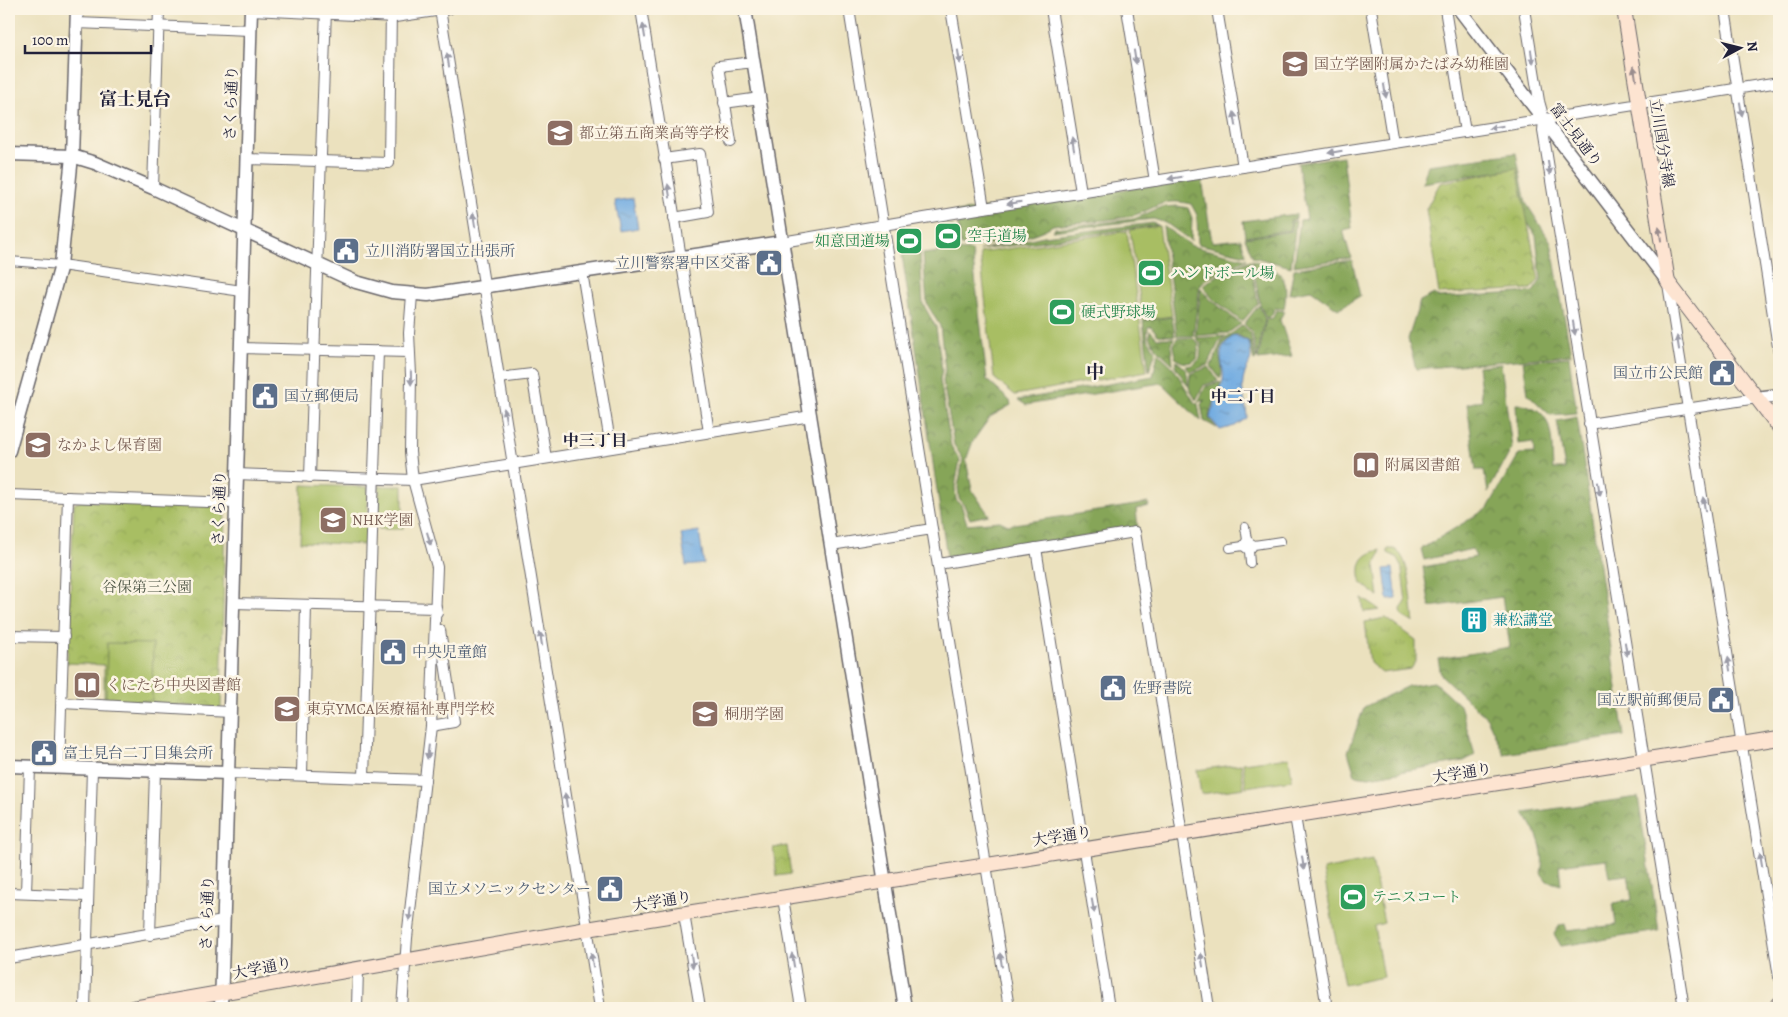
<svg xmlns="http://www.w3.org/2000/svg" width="1788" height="1017" font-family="Alegreya,'Noto Serif JP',serif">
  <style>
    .grass { fill: url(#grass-tufts); stroke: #65704f }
    .forest { fill: url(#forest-crowns); stroke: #54644a }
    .park { fill: url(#park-crowns); stroke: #65704f }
    .pitch { fill: #a8be63; stroke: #65704f }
    .water { fill: url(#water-ripples); stroke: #4a668e }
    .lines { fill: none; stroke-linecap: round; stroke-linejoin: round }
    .pedestrian-casing { stroke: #686569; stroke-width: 10 }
    .minor-casing { stroke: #686569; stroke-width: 12 }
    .tertiary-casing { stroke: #686569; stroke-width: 15 }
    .secondary-casing { stroke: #686569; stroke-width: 16 }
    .pedestrian { stroke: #fff; stroke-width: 8 }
    .minor { stroke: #fff; stroke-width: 10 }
    .tertiary { stroke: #fff; stroke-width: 12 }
    .secondary { stroke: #fde4d1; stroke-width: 14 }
    .oneway { fill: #9c9ca7 }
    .oneway2 { fill: #9a8d8e }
    .labels { text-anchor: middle; stroke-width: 5; stroke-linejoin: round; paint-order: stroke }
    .education-label { font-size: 15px; fill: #785e54; stroke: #fcf5e5; text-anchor: start }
    .street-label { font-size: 15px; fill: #22223b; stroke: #fcf5e5 }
    .leisure-label { font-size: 15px; fill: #27864d; stroke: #fcf5e5; text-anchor: start }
    .service-label { font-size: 15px; fill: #4e5e75; stroke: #fcf5e5; text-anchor: start }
    .park-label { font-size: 15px; fill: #515949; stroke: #fcf5e5 }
    .culture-label { font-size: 15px; fill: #0d838f; stroke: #fcf5e5; text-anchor: start }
    .neighbourhood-label { font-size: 16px; font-weight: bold; fill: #22223b; stroke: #fcf5e5 }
    .quarter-label { font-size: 18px; font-weight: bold; fill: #22223b; stroke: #fcf5e5 }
  </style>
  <defs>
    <pattern id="grass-tufts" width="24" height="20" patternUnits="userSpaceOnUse" patternTransform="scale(1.25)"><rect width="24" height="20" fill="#a8be63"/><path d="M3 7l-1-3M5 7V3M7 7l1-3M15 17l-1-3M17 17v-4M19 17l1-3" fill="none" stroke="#90a357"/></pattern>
    <pattern id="forest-crowns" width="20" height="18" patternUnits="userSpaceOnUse" patternTransform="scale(1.25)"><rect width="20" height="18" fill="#86a559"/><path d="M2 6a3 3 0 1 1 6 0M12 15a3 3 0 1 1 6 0" fill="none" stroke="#6d864b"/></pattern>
    <pattern id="park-crowns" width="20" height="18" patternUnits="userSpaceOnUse" patternTransform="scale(1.25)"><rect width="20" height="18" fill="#a8be63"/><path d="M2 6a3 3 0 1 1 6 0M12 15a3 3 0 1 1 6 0" fill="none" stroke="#90a357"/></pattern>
    <pattern id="water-ripples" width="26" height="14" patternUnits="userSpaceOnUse" patternTransform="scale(1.25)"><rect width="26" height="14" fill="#71abe1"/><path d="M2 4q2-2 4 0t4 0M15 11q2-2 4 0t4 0" fill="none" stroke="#5c8bb8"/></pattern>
  </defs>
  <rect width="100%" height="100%" fill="#fcf5e5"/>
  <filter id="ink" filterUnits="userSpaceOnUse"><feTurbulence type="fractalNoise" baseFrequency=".02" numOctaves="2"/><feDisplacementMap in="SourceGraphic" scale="10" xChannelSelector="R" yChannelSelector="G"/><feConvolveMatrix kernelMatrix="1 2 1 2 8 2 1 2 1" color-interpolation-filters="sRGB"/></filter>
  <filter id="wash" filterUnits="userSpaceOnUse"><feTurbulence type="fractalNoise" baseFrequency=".0096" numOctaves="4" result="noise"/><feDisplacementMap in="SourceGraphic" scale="20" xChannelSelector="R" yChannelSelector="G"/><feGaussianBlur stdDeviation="1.12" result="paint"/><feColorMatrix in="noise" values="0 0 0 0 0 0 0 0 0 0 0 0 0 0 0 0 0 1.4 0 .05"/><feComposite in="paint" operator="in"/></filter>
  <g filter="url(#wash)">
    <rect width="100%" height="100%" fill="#ebe1be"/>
    <g class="grass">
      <path d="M1388,549h6c18,8 17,56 20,74l-12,-7 -1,-7 5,-7 -5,-38 -3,-6 -10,-5z"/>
      <path d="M1380,550v4l-5,10 4,33 -18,-14c-3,-19 -1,-28 19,-33z"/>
      <polygon points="1362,598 1380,610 1364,612"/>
      <polygon points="1386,618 1416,640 1416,661 1411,669 1382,673 1370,663 1365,622"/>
    </g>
    <g class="forest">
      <polygon points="1516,153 1526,203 1551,242 1571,355 1416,369 1408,339 1420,301 1434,294 1439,298 1533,292 1541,280 1536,236 1528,223 1520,222 1507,170 1422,183 1428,165"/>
      <polygon points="1343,156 1352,228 1343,230 1351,258 1294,266 1300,220 1307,219 1298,163"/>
      <path d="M1202,179l10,63 29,-3 5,16 -48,-11 -1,-29 -6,-11c-32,-7 -33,5 -60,12 -20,5 -55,6 -78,9 -19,13 -69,23 -92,20l-5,-33z"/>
      <polygon points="1178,206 1188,208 1192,218 1191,241 1166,223 1153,219 1052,231 1055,228 1134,219 1161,207"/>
      <polygon points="1296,214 1296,219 1290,221 1291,230 1245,237 1243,221"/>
      <polygon points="1296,221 1291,267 1253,257 1245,238 1292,231 1291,222"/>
      <polygon points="1153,223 1158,225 979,250 1044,236"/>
      <polygon points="1163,226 1192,246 1247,259 1206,279 1200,285 1193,336 1177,336"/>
      <polygon points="955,250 972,251 987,380 1010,401 1011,405 990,417 973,441 966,460 972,490 989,515 970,519 963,503 959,499 958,487 963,459 954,445 943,381 945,369 940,326 927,304 923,254"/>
      <polygon points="920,252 923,304 936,327 942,370 940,380 951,446 960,460 955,487 956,500 961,504 967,524 1000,521 1008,525 1148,503 1149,506 1136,509 1138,529 947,557 902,255"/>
      <polygon points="1250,260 1258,303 1242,322 1212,298 1203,285 1223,272"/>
      <path d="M1252,260c30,11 38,15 32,49l-9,-1 -4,8 -5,2 -6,-14z"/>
      <polygon points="1352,260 1360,296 1338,309 1311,290 1289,294 1294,269"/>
      <polygon points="1201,288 1210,299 1241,324 1228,333 1195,336"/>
      <polygon points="1259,305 1265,319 1257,358 1252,332 1244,324"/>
      <polygon points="1276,310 1284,311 1280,320 1292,356 1258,360 1266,319 1273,318"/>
      <polygon points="1172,317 1175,336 1158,335 1151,326 1148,327 1147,338 1156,351 1149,371 1143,321"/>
      <path d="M1243,325l7,7 6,28 -2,1 -4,-19 -14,-8c-30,18 -8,27 -16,45l-9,-13 11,-25z"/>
      <polygon points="1150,330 1157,338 1174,338 1171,347 1173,364 1157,349 1149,337"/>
      <polygon points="1225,336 1220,340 1208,365 1190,372 1186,366 1193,365 1200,359 1201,344 1196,338"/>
      <path d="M1177,338h16l6,6 -2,15c-8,5 -12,5 -21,0l-3,-12z"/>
      <polygon points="1158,353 1173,367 1195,403 1198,404 1201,421 1161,383 1026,405 1018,400 1153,376"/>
      <polygon points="1569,357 1577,413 1550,415 1528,394 1523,361"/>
      <path d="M1176,361c11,7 12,12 12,25l-13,-20z"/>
      <polygon points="1501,364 1512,448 1488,492 1484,470 1476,470 1467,404 1482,400 1478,366"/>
      <polygon points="1209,367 1218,381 1204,385 1196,400 1189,388 1190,374"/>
      <path d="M1221,382c0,12 -11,19 -12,37l8,9 -13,-7 -3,-17 4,-4 -7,2 8,-16z"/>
      <path d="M1516,404c40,1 35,36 37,65h12l-8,-48 20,-4 47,319 -120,18 -17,-36 -46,-43 -3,-16 72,-12 -8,-50 -72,10 -7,-40 53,-10 -4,-8 -48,11 -3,-11 67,-41 31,-54 15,-1 -1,-11 -15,2z"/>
      <polygon points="1434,682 1460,705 1475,755 1464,761 1369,777 1355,775 1348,752 1364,707 1408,686"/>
      <path d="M1638,797l21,134 -98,15 -7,-12 6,-9 5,-1 2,7 49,-6 -3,-22 19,-3 -4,-25 -19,2 -3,-18 -47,6 2,20 -14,-4 -6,-8c5,-23 -4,-41 -17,-60z"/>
    </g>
    <g class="park">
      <polygon points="1517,168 1539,280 1531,289 1439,294 1426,209 1440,183"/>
      <polygon points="81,501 225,505 221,708 104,701 104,665 67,663 74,504"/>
      <polygon points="787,846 791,874 777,876 773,848"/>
    </g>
    <g class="pitch">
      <polygon points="953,226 956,244 943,246 941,228"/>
      <polygon points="1159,226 1172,316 1143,320 1130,230"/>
      <polygon points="1127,231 1147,371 1015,395 994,378 980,253"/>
      <polygon points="914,234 916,247 904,249 902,236"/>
      <polygon points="302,485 368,487 367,545 300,542"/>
      <rect x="379" y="486" width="24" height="43"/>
      <polygon points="107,643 153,644 152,701 106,700"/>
      <polygon points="1289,757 1292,780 1246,787 1243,763"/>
      <polygon points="1241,764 1244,788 1201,794 1197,770"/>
      <polygon points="1372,860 1384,923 1374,926 1383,977 1344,985 1323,870"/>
    </g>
    <g class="water">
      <polygon points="633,198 638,228 621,231 615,201"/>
      <path d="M1235,335l14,7c5,24 -2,19 -6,39 -2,12 4,25 4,37l-12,8 -15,4 -10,-12c2,-12 7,-19 11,-30 9,-23 -13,-35 14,-53z"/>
      <polygon points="699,531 704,564 686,566 681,534"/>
      <polygon points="1393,568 1397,599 1388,600 1384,569"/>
    </g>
  </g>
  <g filter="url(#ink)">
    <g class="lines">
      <g class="pedestrian-casing">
        <g id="pedestrian">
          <polyline points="9,261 61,265"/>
          <polyline points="1245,527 1247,540"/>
          <polyline points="1254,545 1247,540 1243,546 1249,551 1254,545 1281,541"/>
          <polyline points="1230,548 1243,546"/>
          <polyline points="1249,551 1250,563"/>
        </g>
      </g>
      <g class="minor-casing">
        <g id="minor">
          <polyline points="440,9 600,1008"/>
          <polyline points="641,9 709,432"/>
          <polyline points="951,9 984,208"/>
          <polyline points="1051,9 1081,192"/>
          <polyline points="1127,9 1155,181"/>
          <polyline points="1217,9 1243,167"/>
          <polyline points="1371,9 1393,143"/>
          <polyline points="1445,9 1465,132"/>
          <polyline points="1524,9 1539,101 1544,119 1543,131 1684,1008"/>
          <polyline points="1725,9 1779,353"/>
          <polyline points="251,10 395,17 449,9"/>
          <polyline points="77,23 250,30"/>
          <polyline points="724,103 760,98"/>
          <polyline points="731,142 719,66 754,62"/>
          <polyline points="246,159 389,163 391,9"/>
          <polyline points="664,159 700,154 708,212 674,218"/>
          <polyline points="153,188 159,9"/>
          <polyline points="782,242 984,208 1779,82"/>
          <polyline points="61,265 242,291"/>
          <polyline points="582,272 611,448"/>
          <polyline points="1668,284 1779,977"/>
          <polyline points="240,348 409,352"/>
          <polyline points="499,378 532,374 546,458"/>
          <polyline points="1589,424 1757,398"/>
          <polyline points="236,474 413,480 811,416"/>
          <polyline points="310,477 326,9"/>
          <polyline points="9,495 236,503"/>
          <polyline points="932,529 1009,1008"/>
          <polyline points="831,545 932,529 849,9"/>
          <polyline points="1036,548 1109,1008"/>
          <polyline points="938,564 1135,532 1209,1008"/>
          <polyline points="233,603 436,608 437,613"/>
          <polyline points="9,636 64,637"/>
          <polyline points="62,703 230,712"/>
          <polyline points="431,726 454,722 440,630"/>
          <polyline points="59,768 68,497"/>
          <polyline points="228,773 425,780"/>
          <polyline points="302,775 306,605"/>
          <polyline points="364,777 378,351"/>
          <polyline points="1295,816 1327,1008"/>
          <polyline points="9,893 87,896"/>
          <polyline points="26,893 30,767"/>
          <polyline points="783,898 801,1008"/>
          <polyline points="684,914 700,1008"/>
          <polyline points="150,935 155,771"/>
          <polyline points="9,958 223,921"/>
          <polyline points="85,1008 92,769"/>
          <polyline points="357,1008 358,968"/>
          <polyline points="402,1008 407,938 431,726 437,567 413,480 410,452 411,375 409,333 412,295"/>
        </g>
      </g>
      <g class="tertiary-casing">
        <g id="tertiary">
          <polyline points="745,9 905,1008"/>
          <polyline points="1459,9 1668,282"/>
          <polyline points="9,154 72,156 95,163 153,188 356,282 392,292 428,295 782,242"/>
          <polyline points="1757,398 1779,395"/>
          <polyline points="9,451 61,265 72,156 77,9"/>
          <polyline points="9,766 228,773"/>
          <polyline points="221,1008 251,9"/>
        </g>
      </g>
      <g class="secondary-casing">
        <g id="secondary">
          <polyline points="1624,9 1668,282 1779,427"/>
          <polyline points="133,1008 587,929 1779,738"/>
          <polyline points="1776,1008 1779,1004"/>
        </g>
      </g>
      <use href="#pedestrian" class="pedestrian"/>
      <use href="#minor" class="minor"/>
      <use href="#tertiary" class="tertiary"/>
      <use href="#secondary" class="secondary"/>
    </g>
    <defs><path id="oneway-solid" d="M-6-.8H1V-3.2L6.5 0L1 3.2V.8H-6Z" transform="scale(1.25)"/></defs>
    <g class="oneway">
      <use href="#oneway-solid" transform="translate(644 31) rotate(-99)"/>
      <use href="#oneway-solid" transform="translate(959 57) rotate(81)"/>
      <use href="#oneway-solid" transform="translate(1135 57) rotate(81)"/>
      <use href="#oneway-solid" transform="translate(1532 57) rotate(81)"/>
      <use href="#oneway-solid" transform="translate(448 60) rotate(-99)"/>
      <use href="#oneway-solid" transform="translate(1385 91) rotate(81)"/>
      <use href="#oneway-solid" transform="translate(1741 109) rotate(81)"/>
      <use href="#oneway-solid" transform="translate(1235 119) rotate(-99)"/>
      <use href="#oneway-solid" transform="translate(1496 127) rotate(171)"/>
      <use href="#oneway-solid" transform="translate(1073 144) rotate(-99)"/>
      <use href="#oneway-solid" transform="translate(1335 152) rotate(171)"/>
      <use href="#oneway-solid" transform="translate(1549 168) rotate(81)"/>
      <use href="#oneway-solid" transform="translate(1175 178) rotate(171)"/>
      <use href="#oneway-solid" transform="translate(669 191) rotate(-99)"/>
      <use href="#oneway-solid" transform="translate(1014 203) rotate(171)"/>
      <use href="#oneway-solid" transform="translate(474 220) rotate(-99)"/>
      <use href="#oneway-solid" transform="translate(1574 328) rotate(81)"/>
      <use href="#oneway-solid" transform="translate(1678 343) rotate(-99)"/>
      <use href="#oneway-solid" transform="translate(411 378) rotate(89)"/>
      <use href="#oneway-solid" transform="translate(505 415) rotate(-99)"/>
      <use href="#oneway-solid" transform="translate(1599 489) rotate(81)"/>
      <use href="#oneway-solid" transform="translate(1704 504) rotate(-99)"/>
      <use href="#oneway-solid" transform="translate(429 539) rotate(74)"/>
      <use href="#oneway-solid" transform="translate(541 639) rotate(-99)"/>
      <use href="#oneway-solid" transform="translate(1626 649) rotate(81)"/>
      <use href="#oneway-solid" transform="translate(1729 664) rotate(-99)"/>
      <use href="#oneway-solid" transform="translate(428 752) rotate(97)"/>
      <use href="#oneway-solid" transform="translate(566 800) rotate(-99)"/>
      <use href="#oneway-solid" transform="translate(1761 859) rotate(-99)"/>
      <use href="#oneway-solid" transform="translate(1303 863) rotate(81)"/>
      <use href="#oneway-solid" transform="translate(1093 906) rotate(80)"/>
      <use href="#oneway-solid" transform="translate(410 914) rotate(96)"/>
      <use href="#oneway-solid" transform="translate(592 960) rotate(-99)"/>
      <use href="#oneway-solid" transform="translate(793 960) rotate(-99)"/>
      <use href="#oneway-solid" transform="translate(1001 960) rotate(-98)"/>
      <use href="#oneway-solid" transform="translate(1202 960) rotate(-99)"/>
      <use href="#oneway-solid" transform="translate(692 961) rotate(81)"/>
    </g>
    <g class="oneway2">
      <use href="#oneway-solid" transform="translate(1635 73) rotate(-99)"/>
      <use href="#oneway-solid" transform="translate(1660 234) rotate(-99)"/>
    </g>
  </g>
  <defs>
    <g id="school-square" transform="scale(1.4375)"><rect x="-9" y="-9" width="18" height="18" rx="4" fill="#8d6e63" stroke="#fcf5e5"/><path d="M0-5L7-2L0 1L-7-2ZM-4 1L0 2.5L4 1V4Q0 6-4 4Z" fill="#fff"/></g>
    <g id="stadium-square" transform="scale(1.4375)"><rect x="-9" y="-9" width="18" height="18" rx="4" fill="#2e9e5b" stroke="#fcf5e5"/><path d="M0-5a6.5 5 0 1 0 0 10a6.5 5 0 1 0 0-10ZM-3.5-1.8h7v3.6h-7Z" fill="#fff"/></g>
    <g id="civic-square" transform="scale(1.4375)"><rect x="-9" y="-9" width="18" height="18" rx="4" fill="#5c6f8a" stroke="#fcf5e5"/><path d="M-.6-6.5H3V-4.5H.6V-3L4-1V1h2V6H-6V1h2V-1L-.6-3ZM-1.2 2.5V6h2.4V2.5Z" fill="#fff"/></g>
    <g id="library-square" transform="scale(1.4375)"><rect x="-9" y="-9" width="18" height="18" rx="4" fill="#8d6e63" stroke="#fcf5e5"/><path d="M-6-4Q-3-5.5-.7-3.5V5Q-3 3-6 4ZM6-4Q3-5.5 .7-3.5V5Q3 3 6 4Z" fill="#fff"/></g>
    <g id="building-square" transform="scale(1.4375)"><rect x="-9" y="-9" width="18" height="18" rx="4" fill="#0f9aa8" stroke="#fcf5e5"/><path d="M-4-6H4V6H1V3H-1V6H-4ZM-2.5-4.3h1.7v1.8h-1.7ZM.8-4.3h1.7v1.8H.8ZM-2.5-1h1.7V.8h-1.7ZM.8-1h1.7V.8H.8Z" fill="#fff"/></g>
    <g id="university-square" transform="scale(1.4375)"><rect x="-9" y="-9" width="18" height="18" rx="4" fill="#8d6e63" stroke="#fcf5e5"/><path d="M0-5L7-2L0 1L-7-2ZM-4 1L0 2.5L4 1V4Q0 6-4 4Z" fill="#fff"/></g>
  </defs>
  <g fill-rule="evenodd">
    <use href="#school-square" x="1295" y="64"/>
    <use href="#school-square" x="560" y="133"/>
    <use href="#stadium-square" x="948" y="236"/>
    <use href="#stadium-square" x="909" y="241"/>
    <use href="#civic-square" x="346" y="251"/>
    <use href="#civic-square" x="769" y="263"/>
    <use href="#stadium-square" x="1151" y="273"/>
    <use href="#stadium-square" x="1062" y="312"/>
    <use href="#civic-square" x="1722" y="373"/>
    <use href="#civic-square" x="265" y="396"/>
    <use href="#school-square" x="38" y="445"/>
    <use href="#library-square" x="1366" y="465"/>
    <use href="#school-square" x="333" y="520"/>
    <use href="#building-square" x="1474" y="620"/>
    <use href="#civic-square" x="393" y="652"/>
    <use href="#library-square" x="87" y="685"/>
    <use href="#civic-square" x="1113" y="688"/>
    <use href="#civic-square" x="1721" y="700"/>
    <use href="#university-square" x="287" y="709"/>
    <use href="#school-square" x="705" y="714"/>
    <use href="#civic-square" x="44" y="753"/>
    <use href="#civic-square" x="610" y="889"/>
    <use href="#stadium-square" x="1353" y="897"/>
  </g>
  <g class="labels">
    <g class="education-label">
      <text x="1314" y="69">国立学園附属かたばみ幼稚園</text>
      <text x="579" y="138">都立第五商業高等学校</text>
      <text x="57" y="450">なかよし保育園</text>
      <text x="1385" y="470">附属図書館</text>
      <text x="352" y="525">NHK学園</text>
      <text x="106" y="690">くにたち中央図書館</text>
      <text x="306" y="714">東京YMCA医療福祉専門学校</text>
      <text x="724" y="719">桐朋学園</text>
    </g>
    <g class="street-label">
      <text transform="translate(231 103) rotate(-88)" y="5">さくら通り</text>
      <text transform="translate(1576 135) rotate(53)" y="5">富士見通り</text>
      <text transform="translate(1662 143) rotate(81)" y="5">立川国分寺線</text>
      <text transform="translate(219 508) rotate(-88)" y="5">さくら通り</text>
      <text transform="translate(1462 773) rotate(-9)" y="5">大学通り</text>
      <text transform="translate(1062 836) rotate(-9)" y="5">大学通り</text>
      <text transform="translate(662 901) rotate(-9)" y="5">大学通り</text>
      <text transform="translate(207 913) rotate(-88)" y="5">さくら通り</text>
      <text transform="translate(262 968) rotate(-11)" y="5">大学通り</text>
    </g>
    <g class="leisure-label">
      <text x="967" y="241">空手道場</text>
      <text x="890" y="246" text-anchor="end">如意団道場</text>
      <text x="1170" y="278">ハンドボール場</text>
      <text x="1081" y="317">硬式野球場</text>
      <text x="1372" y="902">テニスコート</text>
    </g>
    <g class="service-label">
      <text x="365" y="256">立川消防署国立出張所</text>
      <text x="750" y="268" text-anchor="end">立川警察署中区交番</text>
      <text x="1703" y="378" text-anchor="end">国立市公民館</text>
      <text x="284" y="401">国立郵便局</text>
      <text x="412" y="657">中央児童館</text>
      <text x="1132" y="693">佐野書院</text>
      <text x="1702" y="705" text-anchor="end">国立駅前郵便局</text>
      <text x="63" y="758">富士見台二丁目集会所</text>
      <text x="591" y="894" text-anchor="end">国立メソニックセンター</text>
    </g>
    <g class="park-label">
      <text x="147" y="592">谷保第三公園</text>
    </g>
    <g class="culture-label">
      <text x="1493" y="625">兼松講堂</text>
    </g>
    <g class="neighbourhood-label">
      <text x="1243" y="402">中二丁目</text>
      <text x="595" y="446">中三丁目</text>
    </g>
    <g class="quarter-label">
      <text x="135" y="105">富士見台</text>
      <text x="1095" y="378">中</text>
    </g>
  </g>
  <rect width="1788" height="1017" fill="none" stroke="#fcf5e5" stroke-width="30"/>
  <g transform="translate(1740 48) rotate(83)" stroke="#fcf5e5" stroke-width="4" paint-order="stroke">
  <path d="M0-4L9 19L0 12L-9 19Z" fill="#22223b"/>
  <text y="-8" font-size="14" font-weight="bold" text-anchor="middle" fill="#22223b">N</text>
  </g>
  <path d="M25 45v8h126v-8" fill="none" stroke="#22223b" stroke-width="2.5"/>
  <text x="32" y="45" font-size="15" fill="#22223b" stroke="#fcf5e5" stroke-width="4" paint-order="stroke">100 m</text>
</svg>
